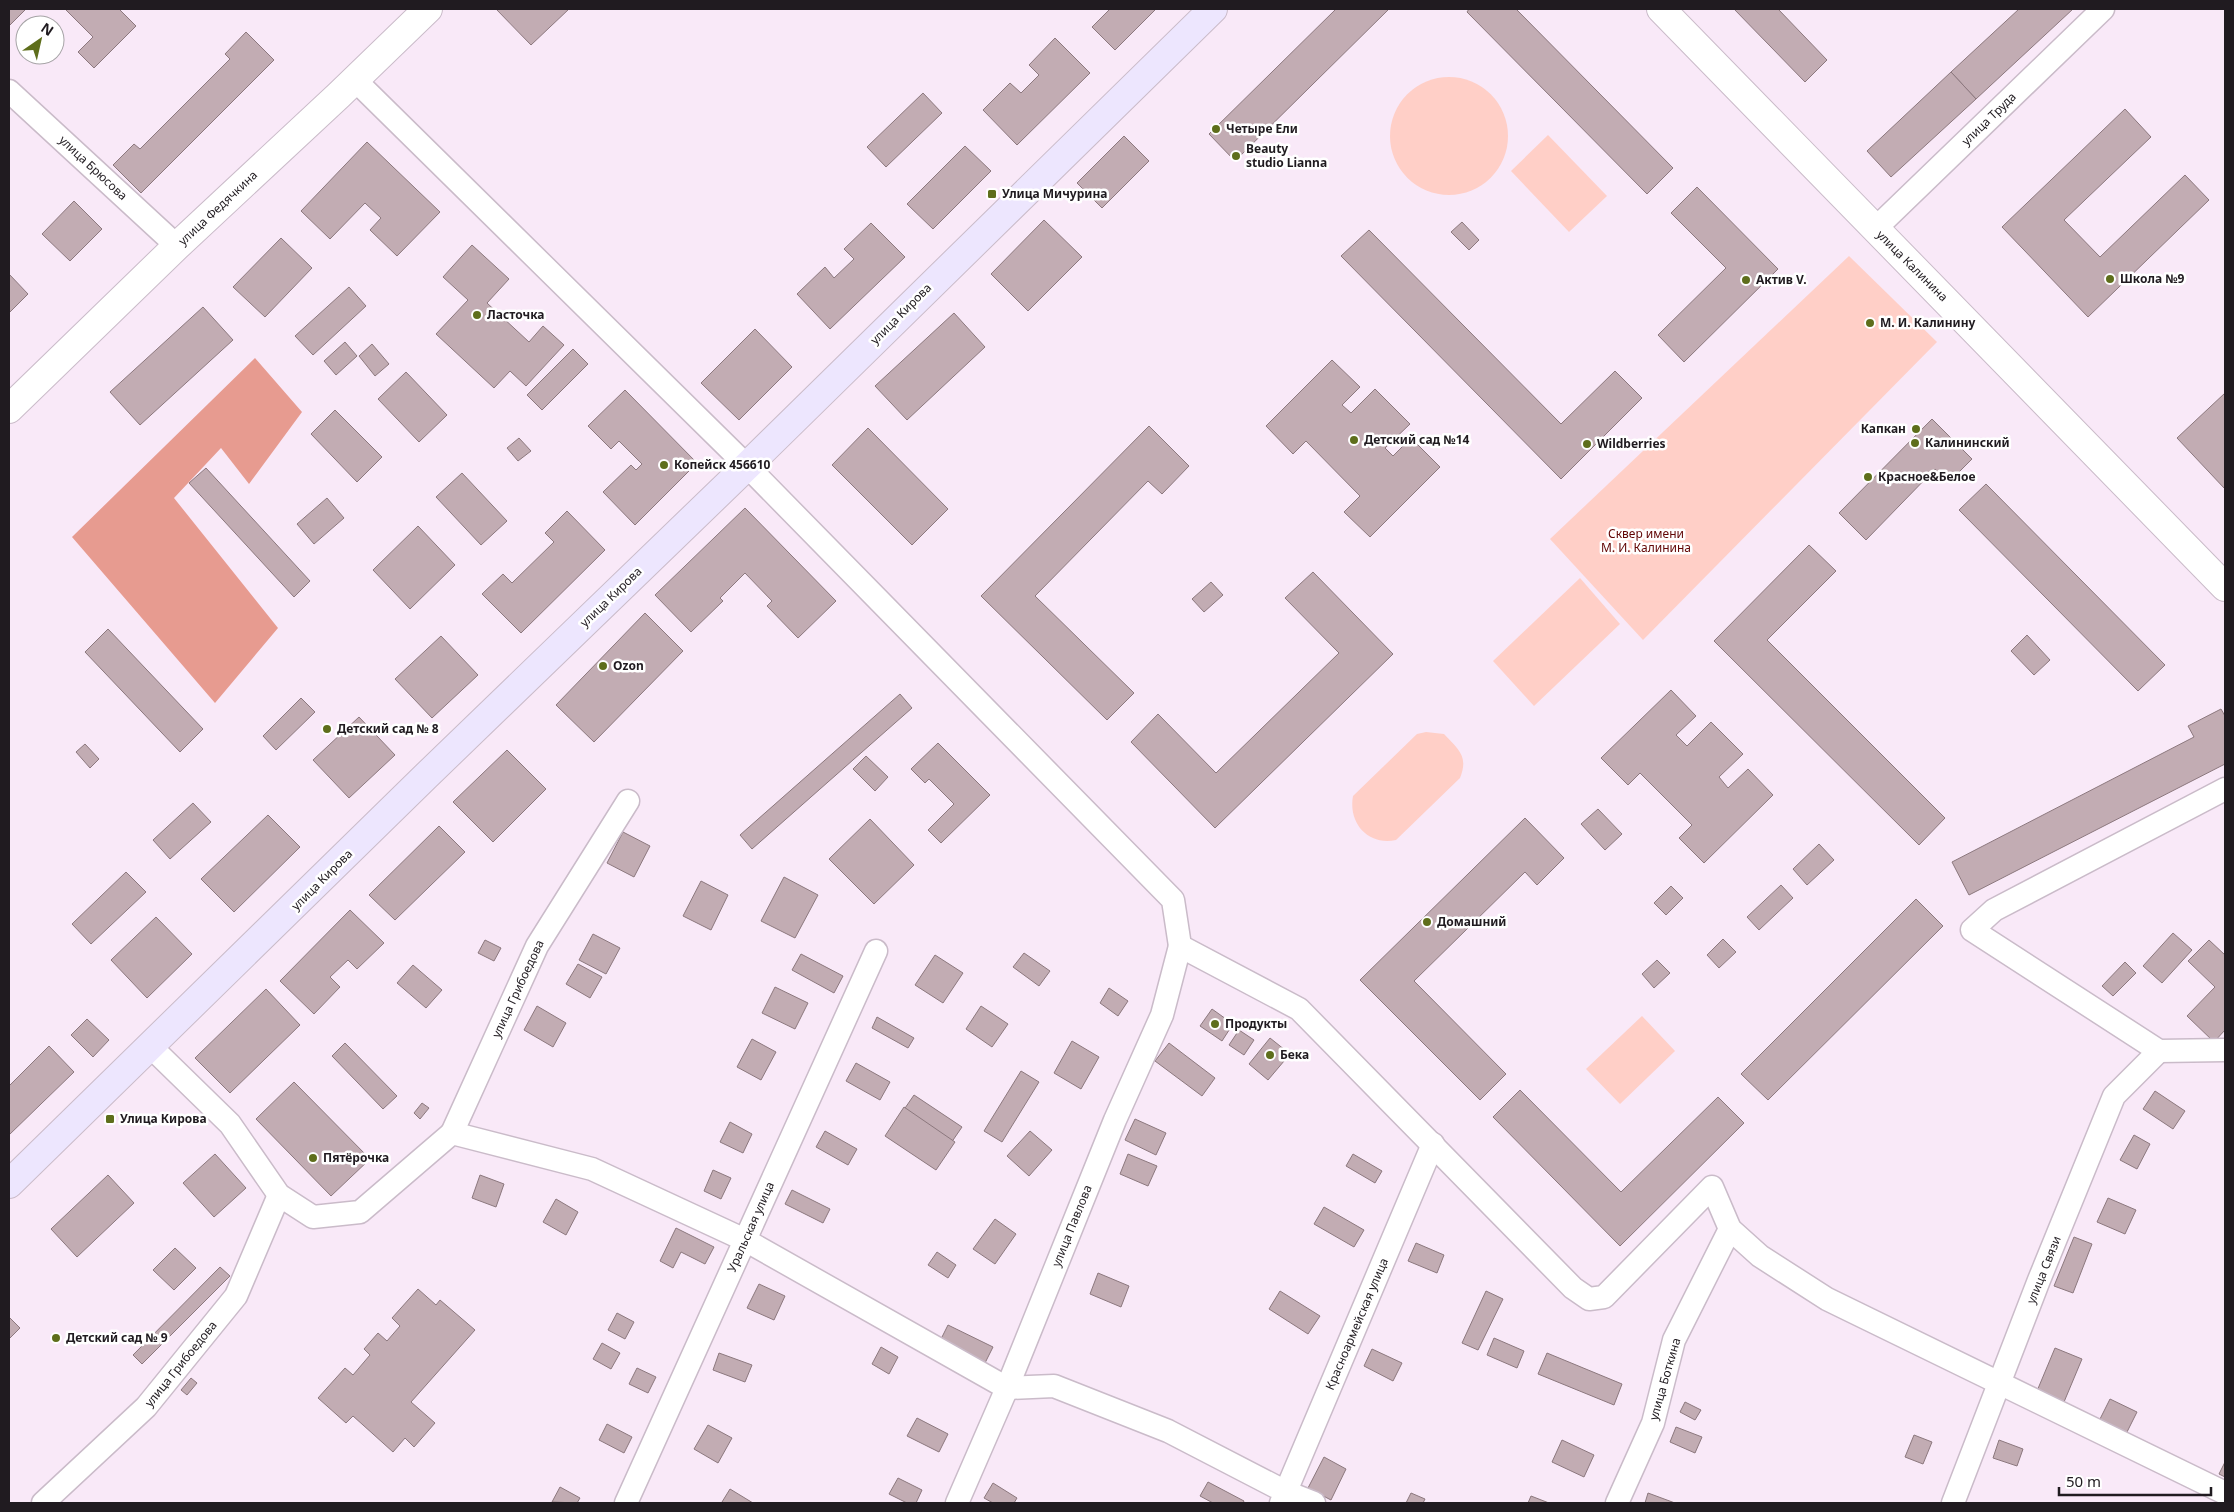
<svg xmlns="http://www.w3.org/2000/svg" width="2234" height="1512" font-family="'Noto Sans',sans-serif">
  <style>
    .green { fill: #ffcfc7 }
    .forest { fill: #e79b90 }
    .building { fill: #c2acb3; stroke: #8c787e }
    .lines { fill: none; stroke-linecap: round; stroke-linejoin: round }
    .minor-casing { stroke: #cabbc9; stroke-width: 25 }
    .tertiary-casing { stroke: #cabbc9; stroke-width: 30 }
    .secondary-casing { stroke: #cabbc9; stroke-width: 30 }
    .minor { stroke: #fff; stroke-width: 22 }
    .tertiary { stroke: #fff; stroke-width: 28 }
    .secondary { stroke: #ede6fe; stroke-width: 28 }
    .poi-dot { fill: #5e6e1b; stroke: #fff; stroke-width: 2 }
    .labels { text-anchor: middle; stroke-width: 5; stroke-linejoin: round; paint-order: stroke }
    .street-label { font-size: 12px; fill: #201b20; stroke: #fff }
    .poi-label { font-size: 12px; font-weight: bold; fill: #201b20; stroke: #fff; text-anchor: start }
    .park-label { font-size: 12px; fill: #610504; stroke: #fff }
  </style>
  <rect width="100%" height="100%" fill="#f9e9f8"/>
  <g class="green">
    <circle cx="1449" cy="136" r="59"/>
    <polygon points="1548,135 1607,196 1569,232 1511,171"/>
    <polygon points="1849,256 1937,342 1643,640 1550,539"/>
    <polygon points="1580,578 1620,624 1534,706 1493,661"/>
    <path d="M1426,732l18,2c14,15 25,22 16,44l-64,62c-28,6 -48,-17 -43,-44l64,-62z"/>
    <polygon points="1642,1016 1675,1051 1620,1104 1586,1069"/>
  </g>
  <polygon class="forest" points="255,358 302,412 249,484 221,448 174,498 278,628 215,703 72,537"/>
  <g class="building">
    <polygon points="9,9 26,9 9,26"/>
    <polygon points="65,9 119,9 136,26 94,68 78,52 93,37"/>
    <polygon points="496,9 569,9 531,45"/>
    <polygon points="1110,9 1156,9 1115,50 1092,27"/>
    <polygon points="1336,9 1389,9 1235,161 1209,134"/>
    <polygon points="1469,9 1516,9 1673,168 1647,194 1467,12"/>
    <polygon points="1734,9 1778,9 1827,60 1805,82"/>
    <polygon points="2019,9 2073,9 1976,99 1951,72"/>
    <polygon points="246,32 274,60 141,193 113,165 134,144 140,149 230,59 225,54"/>
    <polygon points="1055,38 1090,73 1017,145 983,110 1010,83 1021,93 1039,75 1029,65"/>
    <polygon points="1951,72 1976,99 1891,177 1867,151"/>
    <polygon points="923,93 942,113 886,167 867,147"/>
    <polygon points="2125,109 2151,137 2064,220 2100,257 2185,175 2209,200 2088,317 2002,227"/>
    <polygon points="1124,136 1149,161 1102,208 1077,183"/>
    <polygon points="367,142 440,212 397,256 370,230 381,218 365,203 330,239 301,211"/>
    <polygon points="965,146 991,171 933,229 907,204"/>
    <polygon points="1697,187 1778,269 1684,362 1658,335 1726,268 1671,213"/>
    <polygon points="74,201 102,229 70,261 42,234"/>
    <polygon points="1044,220 1082,257 1028,311 991,274"/>
    <polygon points="1462,222 1479,240 1469,250 1451,232"/>
    <polygon points="871,223 905,257 830,329 797,294 825,267 834,278 854,259 844,249"/>
    <polygon points="1369,230 1561,424 1615,371 1642,398 1561,479 1341,256"/>
    <polygon points="281,238 312,268 265,317 233,287"/>
    <polygon points="472,245 509,279 487,303 529,342 543,326 564,345 526,386 510,371 494,388 436,334 468,300 443,277"/>
    <polygon points="9,274 28,294 9,313"/>
    <polygon points="349,287 366,306 313,355 295,336"/>
    <polygon points="203,307 233,340 140,425 110,392"/>
    <polygon points="954,313 985,347 907,420 875,386"/>
    <polygon points="755,329 792,367 739,420 701,383"/>
    <polygon points="345,342 357,356 336,375 324,361"/>
    <polygon points="372,344 389,364 375,376 359,356"/>
    <polygon points="573,349 588,364 542,410 527,395"/>
    <polygon points="1332,360 1360,387 1342,405 1351,413 1375,389 1410,424 1385,448 1393,456 1411,438 1440,467 1370,537 1344,512 1360,496 1306,441 1293,454 1266,426"/>
    <polygon points="406,372 447,415 419,442 378,399"/>
    <polygon points="625,390 697,463 635,525 603,492 631,465 636,470 642,464 619,441 611,449 588,426"/>
    <polygon points="2225,393 2225,489 2177,438"/>
    <polygon points="335,410 382,457 357,482 311,434"/>
    <polygon points="1932,419 1972,459 1949,482 1935,469 1866,540 1839,513"/>
    <polygon points="1149,426 1189,466 1162,494 1148,481 1035,596 1134,693 1107,720 981,596"/>
    <polygon points="868,428 948,509 912,545 832,465"/>
    <polygon points="519,438 531,451 518,461 507,448"/>
    <polygon points="206,468 310,581 294,597 189,483"/>
    <polygon points="462,473 507,521 481,545 436,497"/>
    <polygon points="1986,484 2165,665 2138,691 1959,510"/>
    <polygon points="327,498 344,518 314,544 297,524"/>
    <polygon points="745,508 836,601 798,638 767,606 772,601 745,573 720,598 723,601 691,632 655,595"/>
    <polygon points="567,511 605,550 521,633 482,594 503,574 512,583 554,542 545,533"/>
    <polygon points="418,526 455,565 410,609 373,570"/>
    <polygon points="1809,545 1836,571 1767,640 1945,818 1919,845 1714,641"/>
    <polygon points="1313,572 1393,654 1215,828 1131,742 1158,714 1216,773 1339,653 1285,598"/>
    <polygon points="1211,582 1223,595 1204,612 1192,599"/>
    <polygon points="645,613 683,651 594,742 556,705"/>
    <polygon points="108,629 203,729 180,752 85,652"/>
    <polygon points="2027,635 2050,660 2034,675 2011,651"/>
    <polygon points="441,636 478,675 432,718 395,679"/>
    <polygon points="1671,690 1696,716 1676,735 1687,746 1711,722 1743,754 1719,777 1728,788 1748,769 1773,795 1704,863 1679,838 1692,825 1640,773 1628,785 1601,758"/>
    <polygon points="900,694 912,708 752,849 740,835"/>
    <polygon points="301,698 315,712 276,750 263,736"/>
    <polygon points="2221,709 2225,716 2225,764 1969,895 1952,862 2194,737 2188,726"/>
    <polygon points="359,717 395,755 349,798 313,760"/>
    <polygon points="938,743 990,795 941,843 928,830 954,804 929,779 925,783 911,769"/>
    <polygon points="85,744 99,759 90,768 76,752"/>
    <polygon points="507,750 546,789 493,842 453,802"/>
    <polygon points="866,756 888,777 875,791 853,769"/>
    <polygon points="193,803 211,822 170,859 153,840"/>
    <polygon points="1598,809 1622,834 1605,850 1581,824"/>
    <polygon points="268,815 300,847 234,912 201,879"/>
    <polygon points="1525,818 1564,858 1537,885 1525,872 1414,981 1506,1074 1480,1100 1360,980"/>
    <polygon points="870,819 914,865 874,904 829,859"/>
    <polygon points="439,826 465,852 395,920 369,895"/>
    <polygon points="623,832 650,846 634,877 607,863"/>
    <polygon points="1819,844 1834,860 1807,885 1793,869"/>
    <polygon points="126,872 146,892 91,944 72,924"/>
    <polygon points="784,877 818,895 795,938 761,921"/>
    <polygon points="701,881 728,895 711,930 683,916"/>
    <polygon points="1781,885 1793,898 1759,930 1747,917"/>
    <polygon points="1671,886 1683,898 1666,915 1654,903"/>
    <polygon points="1916,899 1943,926 1768,1100 1741,1074"/>
    <polygon points="350,910 384,943 357,969 348,960 330,977 340,987 314,1014 280,981"/>
    <polygon points="156,917 192,954 147,998 111,960"/>
    <polygon points="2173,933 2192,950 2162,983 2143,966"/>
    <polygon points="593,934 620,948 606,974 579,960"/>
    <polygon points="1723,939 1736,952 1719,968 1707,955"/>
    <polygon points="485,940 501,948 494,961 478,953"/>
    <polygon points="2209,940 2225,955 2225,1030 2214,1042 2187,1016 2215,987 2188,961"/>
    <polygon points="1024,953 1050,971 1039,986 1013,967"/>
    <polygon points="801,954 843,976 834,993 792,970"/>
    <polygon points="935,955 963,973 943,1003 915,985"/>
    <polygon points="1657,960 1670,973 1654,988 1642,974"/>
    <polygon points="2125,962 2136,973 2113,996 2102,986"/>
    <polygon points="578,964 602,977 590,998 566,984"/>
    <polygon points="413,965 442,990 426,1008 397,983"/>
    <polygon points="775,987 808,1003 795,1029 762,1013"/>
    <polygon points="1109,988 1128,1001 1118,1016 1100,1003"/>
    <polygon points="266,989 300,1025 230,1093 195,1058"/>
    <polygon points="537,1006 566,1023 553,1047 524,1030"/>
    <polygon points="981,1006 1008,1024 992,1047 966,1029"/>
    <polygon points="1212,1009 1233,1024 1222,1041 1200,1026"/>
    <polygon points="877,1017 914,1038 908,1048 872,1028"/>
    <polygon points="87,1019 109,1040 93,1057 71,1035"/>
    <polygon points="1239,1030 1254,1040 1244,1055 1229,1045"/>
    <polygon points="1270,1038 1290,1054 1268,1080 1249,1064"/>
    <polygon points="752,1039 776,1052 761,1080 737,1067"/>
    <polygon points="1072,1041 1099,1057 1081,1089 1054,1073"/>
    <polygon points="345,1043 397,1096 383,1109 332,1056"/>
    <polygon points="1169,1043 1215,1078 1202,1096 1155,1061"/>
    <polygon points="49,1046 74,1072 9,1135 9,1086"/>
    <polygon points="856,1063 890,1082 880,1100 846,1081"/>
    <polygon points="1021,1071 1039,1082 1002,1142 984,1131"/>
    <polygon points="294,1082 370,1159 331,1196 256,1119"/>
    <polygon points="1520,1090 1621,1192 1718,1097 1744,1123 1620,1246 1493,1117"/>
    <polygon points="2155,1091 2185,1111 2173,1129 2143,1109"/>
    <polygon points="914,1095 962,1127 940,1159 892,1127"/>
    <polygon points="422,1103 429,1108 420,1119 414,1113"/>
    <polygon points="904,1107 955,1142 936,1170 885,1136"/>
    <polygon points="1135,1119 1166,1133 1156,1155 1125,1140"/>
    <polygon points="730,1122 752,1134 743,1153 720,1142"/>
    <polygon points="825,1131 857,1149 848,1165 816,1147"/>
    <polygon points="1030,1131 1052,1150 1029,1176 1007,1156"/>
    <polygon points="2134,1135 2150,1144 2137,1169 2120,1160"/>
    <polygon points="215,1154 246,1188 214,1217 183,1183"/>
    <polygon points="1128,1154 1157,1166 1148,1186 1120,1174"/>
    <polygon points="1353,1154 1382,1171 1375,1183 1346,1166"/>
    <polygon points="713,1170 731,1178 721,1199 704,1191"/>
    <polygon points="108,1175 134,1203 77,1257 51,1229"/>
    <polygon points="480,1175 504,1184 496,1207 472,1198"/>
    <polygon points="792,1190 830,1209 823,1223 785,1204"/>
    <polygon points="2108,1198 2136,1210 2125,1234 2097,1222"/>
    <polygon points="556,1199 578,1212 566,1235 543,1222"/>
    <polygon points="1324,1207 1364,1230 1354,1247 1314,1224"/>
    <polygon points="995,1219 1016,1234 995,1264 973,1249"/>
    <polygon points="676,1228 714,1247 705,1264 681,1252 673,1268 660,1261"/>
    <polygon points="2074,1237 2092,1244 2073,1293 2054,1286"/>
    <polygon points="1416,1243 1444,1255 1437,1273 1408,1261"/>
    <polygon points="175,1248 196,1268 174,1290 153,1270"/>
    <polygon points="937,1252 956,1265 948,1278 928,1265"/>
    <polygon points="220,1267 230,1276 142,1364 133,1355"/>
    <polygon points="1098,1273 1129,1286 1121,1307 1090,1294"/>
    <polygon points="759,1284 785,1296 774,1320 747,1308"/>
    <polygon points="418,1289 436,1305 440,1300 475,1330 411,1402 435,1423 414,1447 405,1438 393,1452 353,1416 346,1423 318,1398 345,1368 353,1375 370,1355 364,1349 378,1333 387,1341 400,1326 392,1318"/>
    <polygon points="1280,1291 1320,1316 1308,1334 1269,1309"/>
    <polygon points="1486,1291 1503,1299 1478,1350 1462,1343"/>
    <polygon points="617,1313 634,1322 625,1339 608,1330"/>
    <polygon points="9,1317 20,1328 9,1339"/>
    <polygon points="948,1325 993,1347 983,1367 938,1345"/>
    <polygon points="1494,1338 1524,1351 1517,1368 1487,1355"/>
    <polygon points="602,1343 620,1353 611,1369 593,1359"/>
    <polygon points="881,1347 898,1357 889,1374 872,1364"/>
    <polygon points="2055,1348 2082,1359 2064,1402 2037,1391"/>
    <polygon points="1372,1349 1402,1363 1393,1381 1364,1366"/>
    <polygon points="719,1353 752,1365 745,1382 713,1370"/>
    <polygon points="1547,1353 1622,1384 1614,1405 1538,1374"/>
    <polygon points="637,1368 656,1377 648,1393 629,1384"/>
    <polygon points="191,1378 197,1383 187,1395 181,1390"/>
    <polygon points="2110,1399 2137,1412 2126,1434 2099,1421"/>
    <polygon points="1685,1402 1701,1410 1695,1420 1680,1412"/>
    <polygon points="917,1418 948,1434 939,1452 907,1436"/>
    <polygon points="607,1424 632,1437 624,1453 599,1440"/>
    <polygon points="708,1425 732,1438 718,1463 694,1449"/>
    <polygon points="1676,1427 1702,1437 1695,1453 1670,1442"/>
    <polygon points="1914,1435 1932,1442 1923,1464 1905,1457"/>
    <polygon points="1562,1440 1594,1455 1584,1477 1552,1462"/>
    <polygon points="1999,1440 2023,1449 2017,1466 1993,1458"/>
    <polygon points="1324,1457 1346,1469 1331,1500 1308,1488"/>
    <polygon points="2225,1462 2225,1477 2219,1474"/>
    <polygon points="898,1478 922,1490 916,1503 907,1503 889,1494"/>
    <polygon points="1208,1482 1244,1501 1243,1503 1213,1503 1200,1496"/>
    <polygon points="993,1483 1017,1498 1014,1503 993,1503 984,1498"/>
    <polygon points="560,1487 580,1498 577,1503 552,1502"/>
    <polygon points="730,1489 753,1503 724,1503 722,1502"/>
    <polygon points="1411,1493 1425,1499 1423,1503 1406,1503"/>
    <polygon points="1648,1493 1675,1503 1645,1503"/>
    <polygon points="1531,1496 1549,1503 1528,1503"/>
  </g>
  <g class="lines">
    <g class="minor-casing">
      <g id="minor">
        <polyline points="355,80 747,466 1173,900 1180,946 1299,1009 1573,1288 1589,1299 1604,1297 1712,1187 1730,1229 1760,1256 1827,1299 2225,1493"/>
        <polyline points="9,91 177,246"/>
        <polyline points="1875,229 2103,9"/>
        <polyline points="2225,789 1994,910 1972,930 2159,1051 2225,1050"/>
        <polyline points="150,1046 230,1124 279,1195 313,1217 360,1212 452,1133 592,1169 745,1240 1007,1388 1054,1386 1168,1431 1286,1492 1314,1503"/>
        <polyline points="452,1133 537,946 628,801"/>
        <polyline points="43,1503 146,1407 236,1296 279,1195"/>
        <polyline points="626,1503 876,951"/>
        <polyline points="957,1503 1007,1388 1115,1120 1162,1015 1180,946"/>
        <polyline points="1281,1503 1433,1144"/>
        <polyline points="1617,1503 1653,1423 1674,1340 1730,1229"/>
        <polyline points="1953,1503 2039,1280 2114,1096 2159,1051"/>
      </g>
    </g>
    <g class="tertiary-casing">
      <g id="tertiary">
        <polyline points="1661,9 2225,587"/>
        <polyline points="9,409 177,246 339,95 428,9"/>
      </g>
    </g>
    <g class="secondary-casing">
      <polyline id="secondary" points="9,1184 426,776 747,466 1213,9"/>
    </g>
    <use href="#minor" class="minor"/>
    <use href="#tertiary" class="tertiary"/>
    <use href="#secondary" class="secondary"/>
  </g>
  <g class="poi-dot">
    <circle cx="1216" cy="129" r="5"/>
    <circle cx="1236" cy="156" r="5"/>
    <rect x="987" y="189" width="10" height="10" rx="2.5"/>
    <circle cx="2110" cy="279" r="5"/>
    <circle cx="1746" cy="280" r="5"/>
    <circle cx="477" cy="315" r="5"/>
    <circle cx="1870" cy="323" r="5"/>
    <circle cx="1916" cy="429" r="5"/>
    <circle cx="1354" cy="440" r="5"/>
    <circle cx="1915" cy="443" r="5"/>
    <circle cx="1587" cy="444" r="5"/>
    <circle cx="664" cy="465" r="5"/>
    <circle cx="1868" cy="477" r="5"/>
    <circle cx="603" cy="666" r="5"/>
    <circle cx="327" cy="729" r="5"/>
    <circle cx="1427" cy="922" r="5"/>
    <circle cx="1215" cy="1024" r="5"/>
    <circle cx="1270" cy="1055" r="5"/>
    <rect x="105" y="1114" width="10" height="10" rx="2.5"/>
    <circle cx="313" cy="1158" r="5"/>
    <circle cx="56" cy="1338" r="5"/>
  </g>
  <g class="labels">
    <g class="street-label">
      <text transform="translate(1989 119) rotate(-44)" y="4">улица Труда</text>
      <text transform="translate(93 168) rotate(43)" y="4">улица Брюсова</text>
      <text transform="translate(218 208) rotate(-43)" y="4">улица Федячкина</text>
      <text transform="translate(1912 266) rotate(45)" y="4">улица Калинина</text>
      <text transform="translate(901 314) rotate(-45)" y="4">улица Кирова</text>
      <text transform="translate(611 597) rotate(-44)" y="4">улица Кирова</text>
      <text transform="translate(322 880) rotate(-45)" y="4">улица Кирова</text>
      <text transform="translate(518 989) rotate(-65)" y="4">улица Грибоедова</text>
      <text transform="translate(1072 1226) rotate(-68)" y="4">улица Павлова</text>
      <text transform="translate(751 1227) rotate(-66)" y="4">Уральская улица</text>
      <text transform="translate(2044 1270) rotate(-68)" y="4">улица Связи</text>
      <text transform="translate(1357 1324) rotate(-67)" y="4">Красноармейская улица</text>
      <text transform="translate(181 1364) rotate(-51)" y="4">улица Грибоедова</text>
      <text transform="translate(1665 1379) rotate(-74)" y="4">улица Боткина</text>
    </g>
    <g class="poi-label">
      <text x="1226" y="133">Четыре Ели</text>
      <text x="1246" y="153">Beauty<tspan x="1246" dy="14">studio Lianna</tspan></text>
      <text x="1002" y="198">Улица Мичурина</text>
      <text x="2120" y="283">Школа №9</text>
      <text x="1756" y="284">Актив V.</text>
      <text x="487" y="319">Ласточка</text>
      <text x="1880" y="327">М. И. Калинину</text>
      <text x="1906" y="433" text-anchor="end">Капкан</text>
      <text x="1364" y="444">Детский сад №14</text>
      <text x="1925" y="447">Калининский</text>
      <text x="1597" y="448">Wildberries</text>
      <text x="674" y="469">Копейск 456610</text>
      <text x="1878" y="481">Красное&amp;Белое</text>
      <text x="613" y="670">Ozon</text>
      <text x="337" y="733">Детский сад № 8</text>
      <text x="1437" y="926">Домашний</text>
      <text x="1225" y="1028">Продукты</text>
      <text x="1280" y="1059">Бека</text>
      <text x="120" y="1123">Улица Кирова</text>
      <text x="323" y="1162">Пятёрочка</text>
      <text x="66" y="1342">Детский сад № 9</text>
    </g>
    <g class="park-label">
      <text x="1646" y="538">Сквер имени<tspan x="1646" dy="14">М. И. Калинина</tspan></text>
    </g>
  </g>
  <rect width="2234" height="1512" fill="none" stroke="#201b20" stroke-width="20"/>
  <g transform="translate(40 40) rotate(34)"><circle r="24" fill="#ffffff" stroke="#a6a4a6"/>
  <path d="M0-4L9 19L0 12L-9 19Z" fill="#5e6e1b"/>
  <text y="-8" font-size="14" font-weight="bold" text-anchor="middle" fill="#201b20">N</text>
  </g>
  <path d="M2059 1487v8h152v-8" fill="none" stroke="#201b20" stroke-width="2.5"/>
  <text x="2066" y="1487" font-size="15" fill="#201b20" stroke="#ffffff" stroke-width="4" paint-order="stroke">50 m</text>
</svg>
